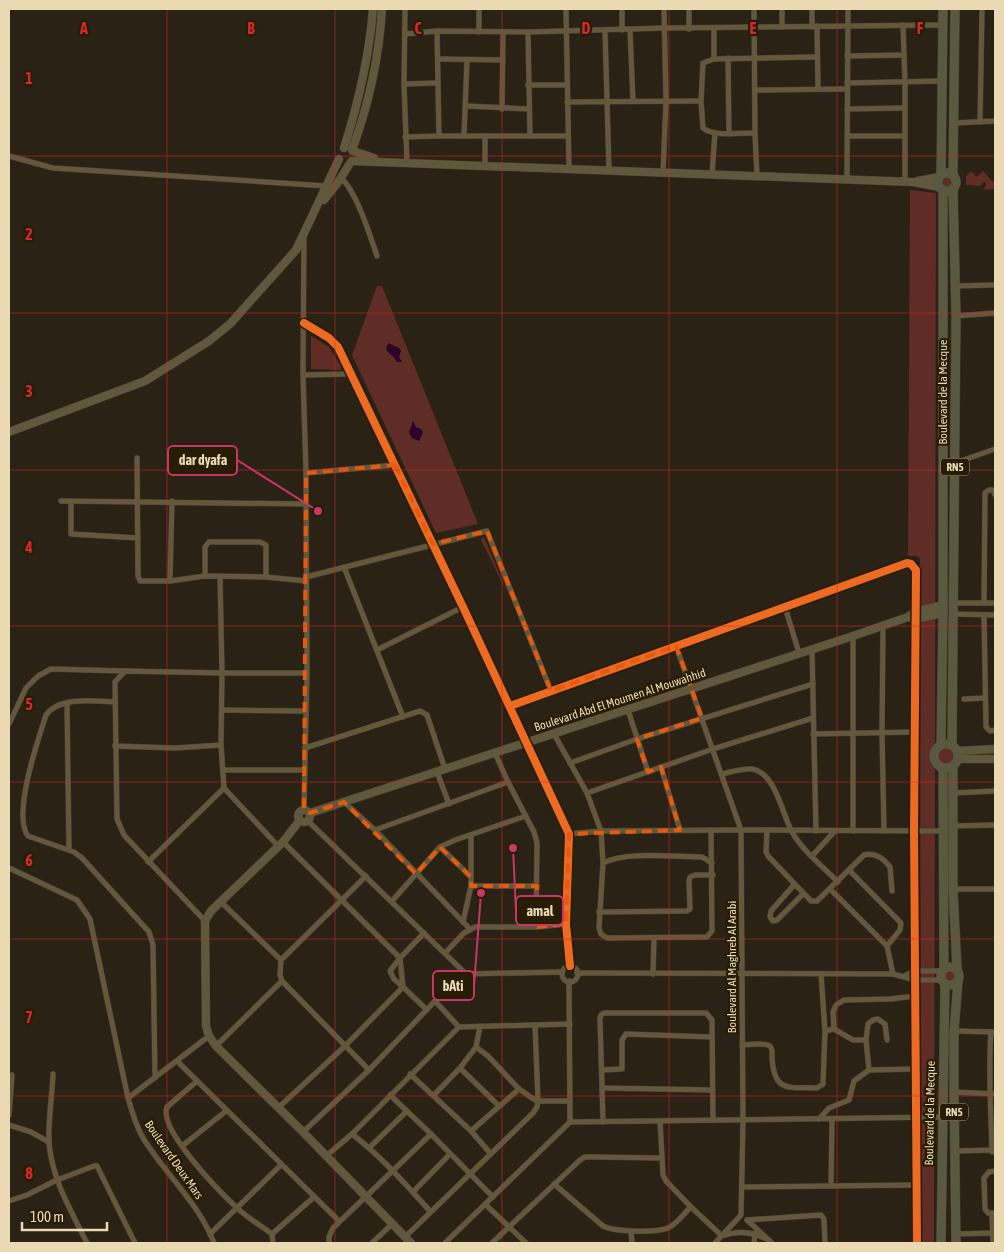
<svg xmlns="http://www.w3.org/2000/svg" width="1004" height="1252" font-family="'Asap Condensed',sans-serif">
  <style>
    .green { fill: #5f2c26 }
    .water { fill: #2b032b }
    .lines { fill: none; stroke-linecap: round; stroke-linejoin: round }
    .street-casing { stroke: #453d2f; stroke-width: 6 }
    .secondary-casing { stroke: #453d2f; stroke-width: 9 }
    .primary-casing { stroke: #453d2f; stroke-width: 10 }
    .street { stroke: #63583c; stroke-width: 5 }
    .secondary { stroke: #5f583d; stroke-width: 8 }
    .primary { stroke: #5a583e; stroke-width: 9 }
    .cycleway-casing { stroke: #271d04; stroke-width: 11 }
    .cycleway { stroke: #ed6a23; stroke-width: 8 }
    .marked { fill: none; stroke: #e8590c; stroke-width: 4; stroke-dasharray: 10 6; stroke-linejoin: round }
    .grid { fill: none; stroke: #d62828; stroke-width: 1; stroke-opacity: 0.55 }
    .labels { text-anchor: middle; stroke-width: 4.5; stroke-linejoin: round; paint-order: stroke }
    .shield { fill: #271d04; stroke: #b0a17e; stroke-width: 1 }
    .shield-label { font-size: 11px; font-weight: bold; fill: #ead9b3 }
    .street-label { font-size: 12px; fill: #ead9b3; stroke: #271d04 }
    .grid-label { font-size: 16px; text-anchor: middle; font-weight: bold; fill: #d62828; stroke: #271d04; stroke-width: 4.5; stroke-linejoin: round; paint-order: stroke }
    .leader { fill: none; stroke: #c83568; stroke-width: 2 }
    .callout-dot { fill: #c83568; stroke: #271d04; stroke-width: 2 }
    .callout { fill: #271d04; stroke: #c83568; stroke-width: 2 }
    .callout-label { font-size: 14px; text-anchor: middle; font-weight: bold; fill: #ead9b3 }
  </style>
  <rect width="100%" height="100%" fill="#292215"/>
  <g class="green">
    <polygon points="971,171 977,177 983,171 993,182 995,179 995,189 984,190 986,184 984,182 980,186 966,185 966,176"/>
    <circle cx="947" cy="183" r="6"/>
    <polygon points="910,190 936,193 934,1243 921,1243 920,559 917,556 908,556"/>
    <polygon points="377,286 382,286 478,524 436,533 352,355"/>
    <polygon points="311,336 329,347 341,366 341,370 311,369"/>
    <polygon points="483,537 485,539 508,595 481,540"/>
    <circle cx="947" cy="756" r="9"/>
    <circle cx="950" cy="976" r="6"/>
  </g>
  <g class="water">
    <path d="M388,343l11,5 2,3 -2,6 3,5h-5c-3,-6 -8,-8 -11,-13z"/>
    <polygon points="413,421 416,427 421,429 423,432 419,441 412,438 409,432"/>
  </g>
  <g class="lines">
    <g class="street-casing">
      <g id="street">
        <polyline points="405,9 404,84 407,163"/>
        <polyline points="566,9 569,169"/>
        <polyline points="622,9 622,30"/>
        <polyline points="689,9 689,29"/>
        <polyline points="754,9 755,133 757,176"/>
        <polyline points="903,25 905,82 905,181"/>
        <polyline points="817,26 818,89"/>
        <polyline points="782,27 782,9"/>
        <polyline points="812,27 812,9"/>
        <polyline points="605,30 609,171"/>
        <polyline points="630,30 633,101"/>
        <polyline points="437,31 439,136"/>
        <polyline points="479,32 479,9"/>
        <polyline points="528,32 530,136"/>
        <polyline points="405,34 437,31 528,32 665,28 943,25"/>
        <polyline points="847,56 904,55"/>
        <polyline points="728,58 729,134"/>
        <polyline points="438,59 503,60"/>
        <polyline points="714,59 714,28"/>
        <polyline points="847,83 942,81"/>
        <polyline points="404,84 438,83"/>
        <polyline points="528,85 567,85"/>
        <polyline points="755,90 847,89"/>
        <polyline points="567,102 701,101"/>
        <polyline points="466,106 529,109"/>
        <polyline points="502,109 503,32"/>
        <polyline points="847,109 905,108"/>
        <polyline points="980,122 982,9"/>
        <polyline points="954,123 995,121"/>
        <path d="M755,133c-13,0 -42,4 -52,-5l-2,-27 2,-38 11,-4 103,-2"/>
        <polyline points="464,136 467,60"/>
        <polyline points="847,136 905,136"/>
        <polyline points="405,137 439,136 568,136"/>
        <polyline points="9,156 53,168 327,186"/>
        <polyline points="485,166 485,136"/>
        <polyline points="663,173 666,101 664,9"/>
        <polyline points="712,174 715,133"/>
        <path d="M341,178c16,14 29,58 36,78"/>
        <polyline points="847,179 848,9"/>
        <polyline points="304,237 303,375 306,473 307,673 304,809"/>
        <polyline points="955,286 995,285"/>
        <polyline points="956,316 995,313"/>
        <polyline points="304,323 329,338 338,347 463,607 569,834 566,924 570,966"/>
        <polyline points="303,375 351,374"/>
        <polyline points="137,458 138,576 140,581 170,581 205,576 266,577 306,581"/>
        <polyline points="955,463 995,449"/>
        <polyline points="306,473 395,465"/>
        <polyline points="61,501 306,504"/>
        <polyline points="71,501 71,534 138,538"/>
        <polyline points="344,567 403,717"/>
        <polyline points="205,576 205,547 209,542 260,542 266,545 266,577"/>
        <polyline points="306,577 487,531 551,691"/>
        <polyline points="170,581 172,501"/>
        <polyline points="953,603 995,603"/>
        <polyline points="984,603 985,496 985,493 989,490 993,490 995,495"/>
        <polyline points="785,607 799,653"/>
        <polyline points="953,614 995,615"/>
        <polyline points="984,615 986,727 990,731 995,730"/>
        <polyline points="883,625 882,733 884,831"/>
        <polyline points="853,636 853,831"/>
        <polyline points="676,646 741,830 743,1121 741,1215 715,1243"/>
        <polyline points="812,649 816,831"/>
        <polyline points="377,650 463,607"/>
        <polyline points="964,699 985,698"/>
        <path d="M115,702c-20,-1 -56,-6 -69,13 -8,25 -34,100 -18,121l46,16 8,6 67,74 4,13 2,133"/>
        <polyline points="67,703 69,850"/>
        <polyline points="510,706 907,563 911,564 916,570 914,831 917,1243"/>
        <polyline points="222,710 305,711"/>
        <polyline points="628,710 648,772"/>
        <polyline points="9,724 26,688 38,676 51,669 125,671"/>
        <polyline points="554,734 587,793 713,749 813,718"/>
        <polyline points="813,734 914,732"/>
        <polyline points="115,746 175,748 221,745"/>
        <polyline points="305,748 420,711 427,715 445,769"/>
        <polyline points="495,753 508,782 534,832 537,843 536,927"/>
        <polyline points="570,763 637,739 813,684"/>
        <polyline points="661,767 680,830"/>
        <polyline points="223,770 305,770"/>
        <polyline points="437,772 449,804"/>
        <path d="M722,774c9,-2 22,-6 30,-5 24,4 30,45 40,63 11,19 30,34 46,50"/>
        <polyline points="224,788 278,846"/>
        <polyline points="587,793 601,831 603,863 599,928 601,934 607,938 707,937 712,931 711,830"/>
        <polyline points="953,793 995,791"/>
        <polyline points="344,802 375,830 470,929"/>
        <polyline points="308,821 466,974 562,972"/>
        <polyline points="953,826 995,825"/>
        <polyline points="375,830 508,782"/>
        <path d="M767,830l-1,22 2,4 43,45h6l47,-46c11,-3 20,4 26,12l2,24"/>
        <polyline points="569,834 601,831 741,830 944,831"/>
        <polyline points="283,842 400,958 403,987 427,1010"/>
        <polyline points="440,847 471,877"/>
        <polyline points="812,856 835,831"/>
        <polyline points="148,862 224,788 221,745 222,673 220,576"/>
        <path d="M603,863c23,-12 72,-6 99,-6l10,6"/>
        <path d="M9,868l68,32 13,19 38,179c4,14 8,28 15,40 22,36 56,65 71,105"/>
        <polyline points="849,870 901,923 900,930 887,946"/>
        <polyline points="794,885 771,911 770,917 773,921 777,920 803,894"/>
        <polyline points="471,886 537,886"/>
        <polyline points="830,889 887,946 893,974"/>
        <polyline points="953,889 995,889"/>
        <polyline points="392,901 440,847 455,840 526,816"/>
        <polyline points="221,902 281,960 280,975 282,981 369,1070"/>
        <polyline points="599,912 687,911 690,909 689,881 690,877 695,875 713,875"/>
        <polyline points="205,921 124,835 117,819 115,682 125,671 222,673 307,673"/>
        <polyline points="463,922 471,886 471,835"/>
        <polyline points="445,953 464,933 475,927 536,927 566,924"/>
        <polyline points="281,960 366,876"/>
        <circle cx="570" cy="974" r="8"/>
        <polyline points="577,973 893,974 915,980 942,980"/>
        <polyline points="653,974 654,938"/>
        <polyline points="821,974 825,1031"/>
        <polyline points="904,976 915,971 942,971"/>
        <polyline points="569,981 570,1122"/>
        <polyline points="435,1001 459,1027"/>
        <polyline points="834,1029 833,1012 836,1005 844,1000 890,999 916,996"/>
        <polyline points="954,1031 995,1032"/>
        <path d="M991,1032c-3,40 0,80 1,120"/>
        <polyline points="866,1040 868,1024 873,1020 878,1019 885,1024 887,1040"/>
        <path d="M742,1045c7,0 22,-3 28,1 3,3 2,8 2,11 2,36 16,30 45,31l6,-4 2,-53 9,-2 19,11h13l3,30"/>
        <polyline points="216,1046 282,981"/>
        <polyline points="476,1047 488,1056 519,1089 532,1098 538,1101 570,1101"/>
        <polyline points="177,1061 339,1221"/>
        <polyline points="460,1068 499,1106"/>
        <polyline points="602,1070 622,1069 622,1040 626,1034 712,1037"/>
        <path d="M53,1074c-1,23 -5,47 -4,69 3,36 22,68 38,100"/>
        <polyline points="410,1074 471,1131 491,1154"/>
        <path d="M197,1081l-30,26c-9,22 52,84 68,99 11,11 25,19 37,28"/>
        <polyline points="602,1088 712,1090"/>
        <polyline points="954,1092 995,1094"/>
        <polyline points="390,1095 431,1134 493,1197"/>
        <polyline points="434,1095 460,1068 476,1047 480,1026"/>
        <polyline points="128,1098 209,1036"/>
        <polyline points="278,1108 345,1046 403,987 394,979 390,971 400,958 424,933"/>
        <polyline points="9,1115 12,1075"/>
        <polyline points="819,1119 829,1108 849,1100 854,1081 869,1070 917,1069"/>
        <path d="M660,1121l3,54 3,6 25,26 31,29c18,-6 30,-4 47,4"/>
        <polyline points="603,1122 600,1018 601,1015 604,1013 706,1013 712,1020 713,1120"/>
        <polyline points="9,1125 31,1132 49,1142"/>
        <polyline points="471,1131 519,1089"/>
        <polyline points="303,1132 369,1070 435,1001 466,974"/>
        <path d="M352,1134c30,23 53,50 78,77"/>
        <polyline points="182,1146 226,1111"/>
        <polyline points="370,1147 407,1111"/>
        <polyline points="954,1151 995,1150"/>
        <polyline points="326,1156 352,1134 459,1027 570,1024"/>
        <polyline points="995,1171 989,1172 984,1178 985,1209 988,1213 995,1213"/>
        <path d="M554,1184l49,42c12,6 53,7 65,2 9,-4 16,-15 23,-21"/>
        <polyline points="831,1186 832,1119"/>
        <polyline points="742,1187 917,1185"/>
        <polyline points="413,1192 450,1154"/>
        <polyline points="9,1201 27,1195 57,1180 94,1166 97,1166 135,1243"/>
        <polyline points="485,1204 526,1243"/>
        <polyline points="992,1213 993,1243"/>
        <polyline points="747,1220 821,1215 824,1219 825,1243"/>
        <polyline points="747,1220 772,1243"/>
        <polyline points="631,1231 632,1243"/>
        <polyline points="210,1234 281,1165"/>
        <polyline points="956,1234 995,1233"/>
        <polyline points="405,1237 533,1113 537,1107 538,1101 535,1025"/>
        <polyline points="273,1243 272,1234 314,1197"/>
        <polyline points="329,1243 329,1237 333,1228 431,1134"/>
        <polyline points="372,1243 392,1224"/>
        <polyline points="445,1243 570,1122 943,1117"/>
        <polyline points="492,1243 580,1160 585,1157 593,1157 661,1158"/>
        <polyline points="754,1243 755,1233"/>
      </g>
    </g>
    <g class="secondary-casing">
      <g id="secondary">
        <path d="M344,148c15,-47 25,-91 29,-139"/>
        <path d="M352,150c17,-46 27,-92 30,-141"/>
        <polyline points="353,151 374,158"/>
        <polyline points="352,161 913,182 939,187"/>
        <polyline points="918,181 939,177"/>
        <polyline points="324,200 339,181 350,163"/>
        <polyline points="9,432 145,381 209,341 230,324 296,250 339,159"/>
        <polyline points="908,617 915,619 943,613"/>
        <polyline points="958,751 995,749"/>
        <polyline points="959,759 995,759"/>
        <circle cx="304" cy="816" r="6"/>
        <polyline points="310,813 853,636 908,617 915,612 943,605"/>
        <polyline points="300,820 283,842 211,911 205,921 206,1026 209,1036 216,1046 303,1132 411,1243"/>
      </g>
    </g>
    <g class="primary-casing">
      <g id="primary">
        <circle cx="947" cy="182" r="9"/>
        <polyline points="941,175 943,9"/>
        <polyline points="953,175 955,9"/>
        <circle cx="946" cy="756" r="12"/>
        <polyline points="941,745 943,613 943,191"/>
        <polyline points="952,745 956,316 953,189"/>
        <polyline points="953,767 953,889 957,969"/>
        <polyline points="943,768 944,969"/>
        <circle cx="950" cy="976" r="9"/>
        <polyline points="941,1243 945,984"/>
        <polyline points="956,1243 954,1092 954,1031 958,981"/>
      </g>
    </g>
    <use href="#street" class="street"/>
    <use href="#secondary" class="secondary"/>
    <use href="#primary" class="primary"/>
    <g class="cycleway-casing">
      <g id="cycleway">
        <polyline points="304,323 329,338 338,347 463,607 569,834 566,924 570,966"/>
        <polyline points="510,706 907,563 911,564 916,570 914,831 917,1243"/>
      </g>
    </g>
    <use href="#cycleway" class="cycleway"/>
  </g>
  <path class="marked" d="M395,465l38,79 54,-13 64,160 125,-45 26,72 -65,21 11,33 13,-5 19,63 -111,4 -3,90 -30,3 1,-41h-66v-9l-31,-30 -24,27 -72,-72 -34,11 -6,-4 2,-336z"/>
  <path class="grid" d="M167,9v1234M335,9v1234M502,9v1234M669,9v1234M837,9v1234M9,156h986M9,313h986M9,470h986M9,626h986M9,782h986M9,939h986M9,1096h986"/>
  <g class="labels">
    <g class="shield">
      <rect x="941" y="458.5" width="28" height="17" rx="4"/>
      <rect x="940" y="1103.5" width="28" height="17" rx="4"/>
    </g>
    <g class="shield-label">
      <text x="955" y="471">RN5</text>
      <text x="954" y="1116">RN5</text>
    </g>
    <g class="street-label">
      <text transform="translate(943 392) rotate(-90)" y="4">Boulevard de la Mecque</text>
      <text transform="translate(620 700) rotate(-18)" y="4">Boulevard Abd El Moumen Al Mouwahhid</text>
      <text transform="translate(732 967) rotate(-90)" y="4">Boulevard Al Maghreb Al Arabi</text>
      <text transform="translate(930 1113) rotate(-89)" y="4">Boulevard de la Mecque</text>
      <text transform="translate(174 1160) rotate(55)" y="4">Boulevard Deux Mars</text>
    </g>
  </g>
  <g class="grid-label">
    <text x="84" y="34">A</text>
    <text x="251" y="34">B</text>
    <text x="418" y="34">C</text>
    <text x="586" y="34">D</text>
    <text x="753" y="34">E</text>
    <text x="920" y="34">F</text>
    <text x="29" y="84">1</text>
    <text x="29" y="240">2</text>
    <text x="29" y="397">3</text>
    <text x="29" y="553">4</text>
    <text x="29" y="710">5</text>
    <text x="29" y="866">6</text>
    <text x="29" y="1023">7</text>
    <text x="29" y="1179">8</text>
  </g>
  <path class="leader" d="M318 511L237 460M513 848L516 911M481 893L474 986"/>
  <g class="callout-dot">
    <circle cx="318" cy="511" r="5"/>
    <circle cx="513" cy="848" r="5"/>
    <circle cx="481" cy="893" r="5"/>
  </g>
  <g class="callout">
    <rect x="168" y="446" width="69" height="29" rx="5"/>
    <rect x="516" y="896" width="47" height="29" rx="5"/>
    <rect x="433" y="971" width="41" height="29" rx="5"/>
  </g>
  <g class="callout-label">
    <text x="203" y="465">dar dyafa</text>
    <text x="540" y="916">amal</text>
    <text x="453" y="991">bAti</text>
  </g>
  <rect width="1004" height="1252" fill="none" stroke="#ead9b3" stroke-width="20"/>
  <path d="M22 1222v8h85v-8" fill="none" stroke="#ead9b3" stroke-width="2.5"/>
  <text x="30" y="1222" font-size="15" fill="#ead9b3" stroke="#271d04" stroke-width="4" paint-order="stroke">100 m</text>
</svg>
